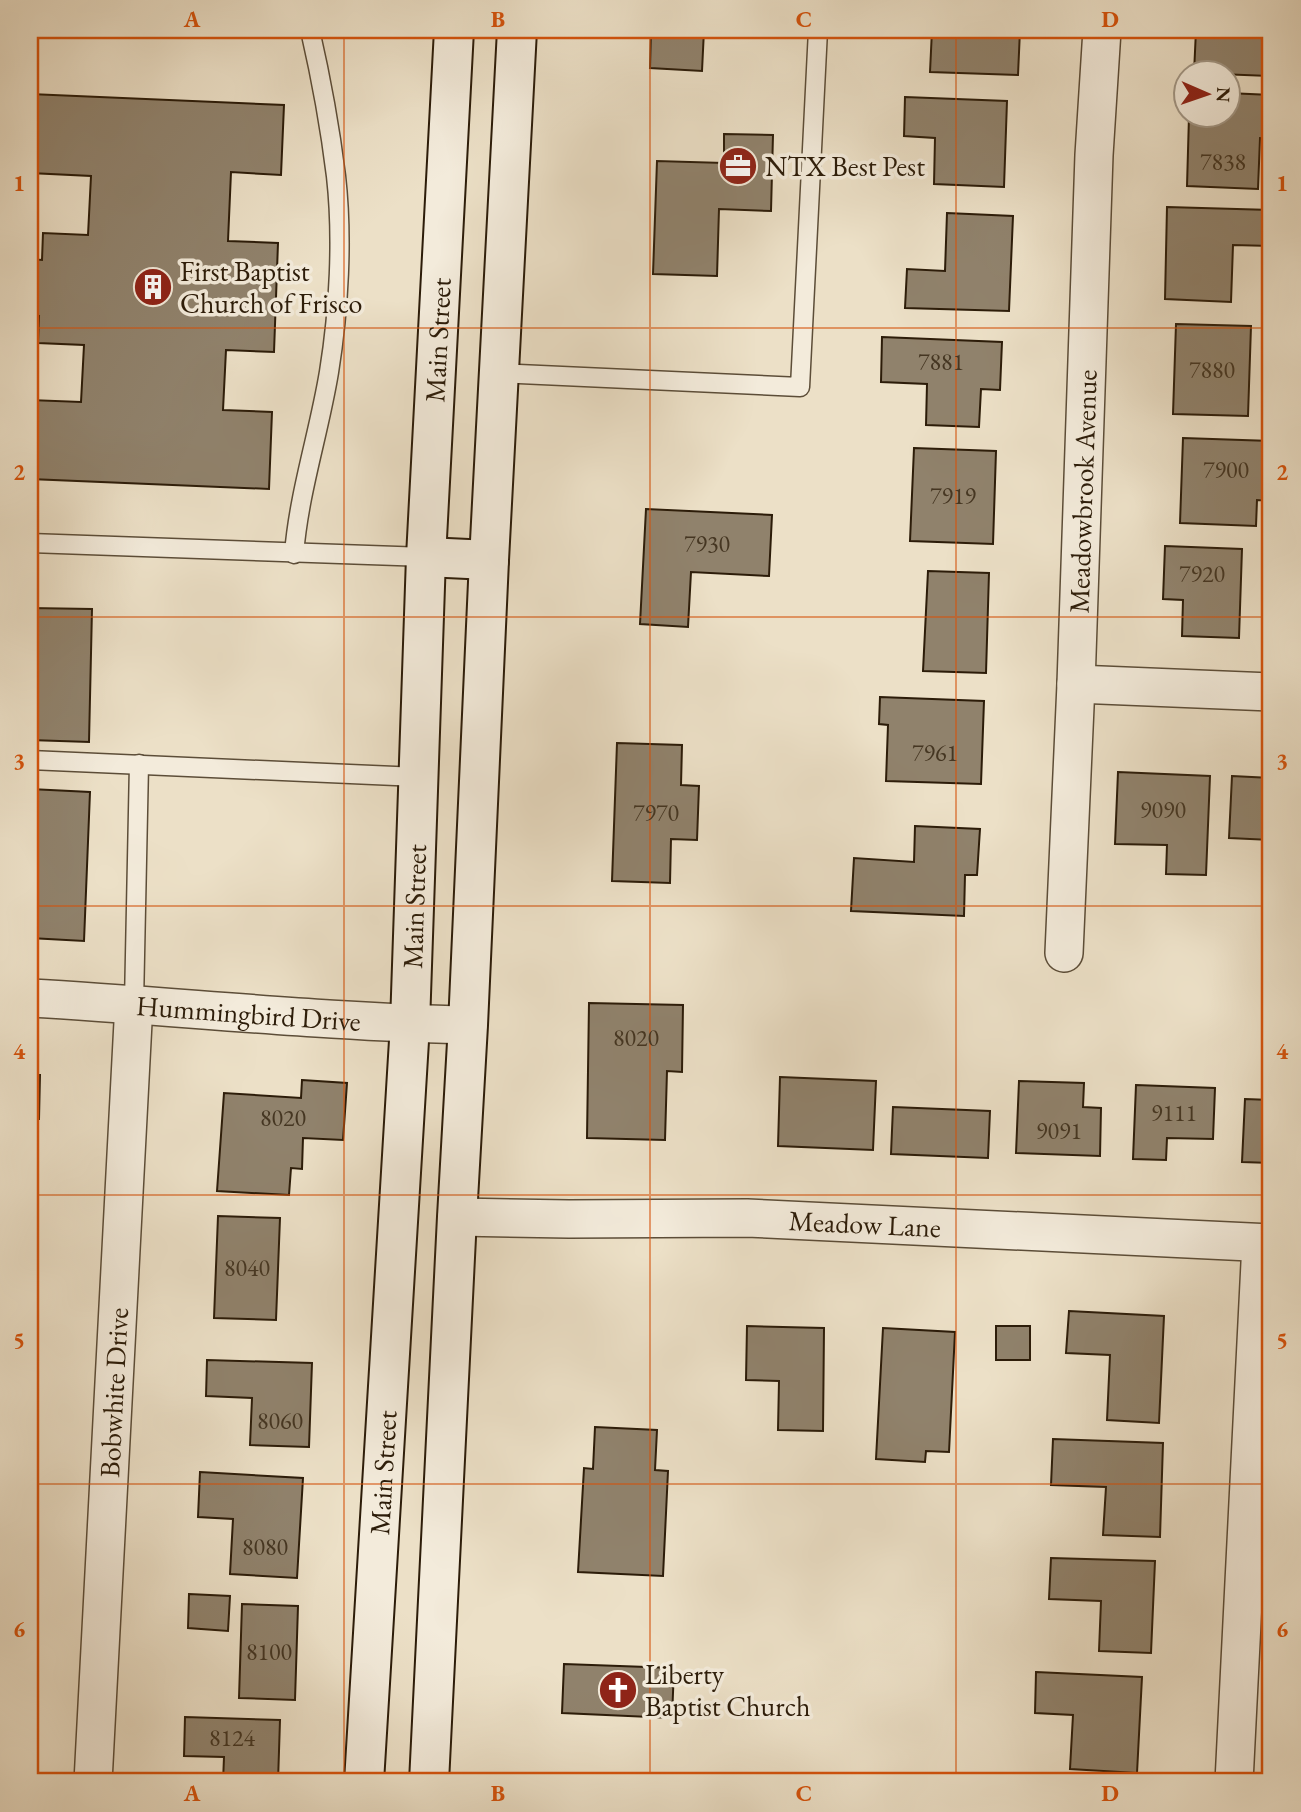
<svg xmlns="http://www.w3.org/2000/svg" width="1301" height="1812" font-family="'EB Garamond',serif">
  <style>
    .building { fill: #90826c; stroke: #2c1c09; stroke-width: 2 }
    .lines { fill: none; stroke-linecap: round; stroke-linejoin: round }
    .lane-casing { stroke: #5c4d38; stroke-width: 21 }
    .street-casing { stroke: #5c4d38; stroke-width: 40 }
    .secondary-casing { stroke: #2c1c09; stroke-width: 42 }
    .lane { stroke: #f3ebdb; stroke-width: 18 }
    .street { stroke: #f3ebdb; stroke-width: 37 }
    .secondary { stroke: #f3ebdb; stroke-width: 38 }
    .grid { fill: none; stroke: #d5530c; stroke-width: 2; stroke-opacity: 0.55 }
    .labels { text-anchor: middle; stroke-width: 7; stroke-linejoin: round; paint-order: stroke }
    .number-label { font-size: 24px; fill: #453622 }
    .poi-label { font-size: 28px; fill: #2c1c09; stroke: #f3ebdb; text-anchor: start }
    .street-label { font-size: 28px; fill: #2c1c09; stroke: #f3ebdb }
    .neatline { fill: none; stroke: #d5530c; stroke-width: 2.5 }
    .grid-label { font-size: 23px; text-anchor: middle; font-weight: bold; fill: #d5530c }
  </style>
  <rect width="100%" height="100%" fill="#ece0c7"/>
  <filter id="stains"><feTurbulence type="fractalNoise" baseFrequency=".00286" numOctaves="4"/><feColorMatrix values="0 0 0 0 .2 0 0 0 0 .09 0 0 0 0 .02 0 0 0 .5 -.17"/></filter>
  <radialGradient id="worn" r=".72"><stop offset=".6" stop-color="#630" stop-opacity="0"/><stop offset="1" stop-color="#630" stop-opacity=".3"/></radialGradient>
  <g class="building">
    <polygon points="651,30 704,30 702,71 650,68"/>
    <polygon points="932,30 1020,30 1018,75 930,72"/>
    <polygon points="1196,30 1271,30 1269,76 1194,73"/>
    <polygon points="1228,93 1271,95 1271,139 1260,138 1258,189 1187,186 1189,116 1228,116"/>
    <polygon points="30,94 284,105 281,175 231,172 228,241 278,243 274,352 226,350 223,410 272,412 269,489 30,479 30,400 81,402 84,345 38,343 39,316 30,315 30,259 42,260 43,233 88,235 91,176 30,173"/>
    <polygon points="905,97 1007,101 1004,187 934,184 935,138 904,136"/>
    <polygon points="724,134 773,135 771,211 719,209 717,276 653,274 657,161 724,163"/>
    <polygon points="1167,207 1271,210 1271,246 1233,245 1231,302 1165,299"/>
    <polygon points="947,213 1013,216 1009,311 905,308 907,269 945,271"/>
    <polygon points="1176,324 1251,326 1248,416 1173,414"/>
    <polygon points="882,337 1002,342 1000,390 981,389 979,427 926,425 927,384 881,382"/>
    <polygon points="1183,438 1271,441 1271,501 1257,500 1256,526 1180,523"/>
    <polygon points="914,448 996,451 993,544 910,541"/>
    <polygon points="646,509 772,515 769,576 691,572 688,627 640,624"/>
    <polygon points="1165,546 1242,549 1239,638 1182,636 1183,600 1163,599"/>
    <polygon points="928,571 989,573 986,673 923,671"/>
    <polygon points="30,608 92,609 89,742 30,740"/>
    <polygon points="880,697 984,701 981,784 886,781 888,725 879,724"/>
    <polygon points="617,743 682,745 681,785 699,786 697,840 671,839 670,883 612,881"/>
    <polygon points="1118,772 1210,776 1206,875 1166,874 1167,845 1115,844"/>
    <polygon points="1232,776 1271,778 1271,840 1229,838"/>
    <polygon points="30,789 90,792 84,941 30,938"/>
    <polygon points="915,826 980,829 977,875 965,875 964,916 851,911 854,858 914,862"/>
    <polygon points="589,1003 683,1005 682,1072 667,1071 665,1140 587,1138"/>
    <polygon points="30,1075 40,1075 39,1119 30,1119"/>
    <polygon points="780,1077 876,1081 873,1150 778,1146"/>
    <polygon points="302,1080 347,1083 343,1140 303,1138 302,1169 291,1168 289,1195 217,1191 224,1093 301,1098"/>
    <polygon points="1019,1081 1084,1083 1083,1107 1101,1108 1100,1156 1016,1153"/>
    <polygon points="1136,1085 1215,1088 1213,1139 1167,1138 1166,1160 1133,1159"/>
    <polygon points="1245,1099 1271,1100 1271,1163 1242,1162"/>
    <polygon points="893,1107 990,1111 988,1158 891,1154"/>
    <polygon points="218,1216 280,1218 276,1320 214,1318"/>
    <polygon points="1069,1311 1164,1316 1159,1423 1107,1420 1110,1355 1066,1353"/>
    <polygon points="747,1326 824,1328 823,1431 778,1430 779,1381 746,1380"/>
    <rect x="996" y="1326" width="34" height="34"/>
    <polygon points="883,1328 955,1332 949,1452 926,1451 925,1462 876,1459"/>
    <polygon points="207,1360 312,1363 309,1447 250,1445 252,1398 206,1396"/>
    <polygon points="595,1427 657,1430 655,1470 668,1471 663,1576 578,1572 584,1468 593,1469"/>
    <polygon points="1053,1439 1163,1443 1160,1537 1103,1535 1106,1487 1051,1485"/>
    <polygon points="200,1472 303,1478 297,1578 230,1574 233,1519 198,1517"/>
    <polygon points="1051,1558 1155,1561 1151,1653 1099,1651 1101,1601 1049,1599"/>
    <polygon points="189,1594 230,1596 228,1631 188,1628"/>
    <polygon points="242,1604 298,1606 295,1700 239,1698"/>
    <polygon points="564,1664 674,1668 672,1718 562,1713"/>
    <polygon points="1036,1672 1142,1677 1137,1773 1070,1769 1073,1715 1035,1713"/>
    <polygon points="185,1717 280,1720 278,1782 223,1782 224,1757 184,1756"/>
  </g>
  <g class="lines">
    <g class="lane-casing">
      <g id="lane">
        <polyline points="498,373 800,387 818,30"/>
        <polyline points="30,543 426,557"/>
        <path d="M294,554c5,-62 25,-121 35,-182 10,-62 14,-134 7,-196 -6,-49 -15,-98 -26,-146"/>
        <polyline points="30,760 418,777"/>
        <polyline points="134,1003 139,764"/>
      </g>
    </g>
    <g class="street-casing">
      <g id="street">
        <polyline points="1076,684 1271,692"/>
        <path id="s1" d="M1064,953l12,-269 18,-529 8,-125"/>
        <path id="s2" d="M30,998c146,8 292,24 438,27"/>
        <path id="s3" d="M457,1217l112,2 178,-1 524,25"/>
        <path id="s4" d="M93,1782l41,-779"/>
        <polyline points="1234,1782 1261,1243"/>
      </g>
    </g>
    <g class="secondary-casing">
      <g id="secondary">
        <polyline points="426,557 489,560"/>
        <path id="s5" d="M364,1782l46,-758 16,-467 28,-527"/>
        <polyline points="429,1782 457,1217 468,1025 489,560 517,30"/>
      </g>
    </g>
    <use href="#lane" class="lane"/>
    <use href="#street" class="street"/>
    <use href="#secondary" class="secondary"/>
  </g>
  <path class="grid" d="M344,30v1752M650,30v1752M956,30v1752M30,328h1241M30,617h1241M30,906h1241M30,1195h1241M30,1484h1241"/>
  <defs>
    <g id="office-disc" transform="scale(2.0125)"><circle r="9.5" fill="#8f2418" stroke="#f3ebdb"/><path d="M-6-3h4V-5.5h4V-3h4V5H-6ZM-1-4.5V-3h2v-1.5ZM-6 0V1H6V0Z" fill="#fff"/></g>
    <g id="building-disc" transform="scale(2.0125)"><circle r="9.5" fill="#8f2418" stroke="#f3ebdb"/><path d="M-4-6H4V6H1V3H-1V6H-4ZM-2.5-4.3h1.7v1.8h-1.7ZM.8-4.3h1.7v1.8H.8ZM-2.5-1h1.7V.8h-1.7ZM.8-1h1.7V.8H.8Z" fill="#fff"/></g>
    <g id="church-disc" transform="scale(2.0125)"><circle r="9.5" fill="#8f2418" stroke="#f3ebdb"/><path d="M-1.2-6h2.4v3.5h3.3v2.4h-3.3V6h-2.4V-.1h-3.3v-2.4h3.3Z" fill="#fff"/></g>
  </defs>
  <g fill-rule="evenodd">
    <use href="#office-disc" x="738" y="166"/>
    <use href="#building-disc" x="153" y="287"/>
    <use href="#church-disc" x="618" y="1690"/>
  </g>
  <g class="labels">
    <g class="number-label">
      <text x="1223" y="170">7838</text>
      <text x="941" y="370">7881</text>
      <text x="1212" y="378">7880</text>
      <text x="1226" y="478">7900</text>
      <text x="953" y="504">7919</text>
      <text x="707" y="552">7930</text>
      <text x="1202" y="582">7920</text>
      <text x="935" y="761">7961</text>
      <text x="1163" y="818">9090</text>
      <text x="656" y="821">7970</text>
      <text x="636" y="1046">8020</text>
      <text x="1174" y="1121">9111</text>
      <text x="283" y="1126">8020</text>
      <text x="1059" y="1139">9091</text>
      <text x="247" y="1276">8040</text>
      <text x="280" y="1429">8060</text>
      <text x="265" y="1555">8080</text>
      <text x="269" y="1660">8100</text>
      <text x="232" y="1746">8124</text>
    </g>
    <g class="poi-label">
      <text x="765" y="176">NTX Best Pest</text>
      <text x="180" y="281">First Baptist<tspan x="180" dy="32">Church of Frisco</tspan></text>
      <text x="645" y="1684">Liberty<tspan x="645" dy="32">Baptist Church</tspan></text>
    </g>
    <g class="street-label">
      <text dy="10" stroke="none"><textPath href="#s5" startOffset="1444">Main Street</textPath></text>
      <text dy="10" stroke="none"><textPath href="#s1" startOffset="462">Meadowbrook Avenue</textPath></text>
      <text dy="10" stroke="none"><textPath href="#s5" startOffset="877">Main Street</textPath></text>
      <text dy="10" stroke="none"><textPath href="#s2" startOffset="219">Hummingbird Drive</textPath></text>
      <text dy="10" stroke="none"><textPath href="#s3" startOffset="408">Meadow Lane</textPath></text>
      <text dy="10" stroke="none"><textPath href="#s4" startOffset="390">Bobwhite Drive</textPath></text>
      <text dy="10" stroke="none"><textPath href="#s5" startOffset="310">Main Street</textPath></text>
    </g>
  </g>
  <rect width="1301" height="1812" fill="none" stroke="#ece0c7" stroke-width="77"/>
  <g transform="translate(1207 94) rotate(92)"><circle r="33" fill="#f3ebdb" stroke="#a39887" stroke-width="2"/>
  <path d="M0-5L12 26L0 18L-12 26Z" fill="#8f2418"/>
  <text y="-10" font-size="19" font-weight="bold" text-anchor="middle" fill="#2c1c09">N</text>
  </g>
  <rect x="38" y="38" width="1224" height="1735" class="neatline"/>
  <g class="grid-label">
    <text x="192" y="27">A</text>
    <text x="498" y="27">B</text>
    <text x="804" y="27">C</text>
    <text x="1110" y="27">D</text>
    <text x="19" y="191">1</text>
    <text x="1282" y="191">1</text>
    <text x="19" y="480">2</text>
    <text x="1282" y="480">2</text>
    <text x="19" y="769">3</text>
    <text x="1282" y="769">3</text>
    <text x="19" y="1059">4</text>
    <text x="1282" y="1059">4</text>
    <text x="19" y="1348">5</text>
    <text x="1282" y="1348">5</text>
    <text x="19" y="1637">6</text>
    <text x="1282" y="1637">6</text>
    <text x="192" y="1801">A</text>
    <text x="498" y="1801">B</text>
    <text x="804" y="1801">C</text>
    <text x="1110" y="1801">D</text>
  </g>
  <rect width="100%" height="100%" filter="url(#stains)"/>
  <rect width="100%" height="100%" fill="url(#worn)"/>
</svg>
